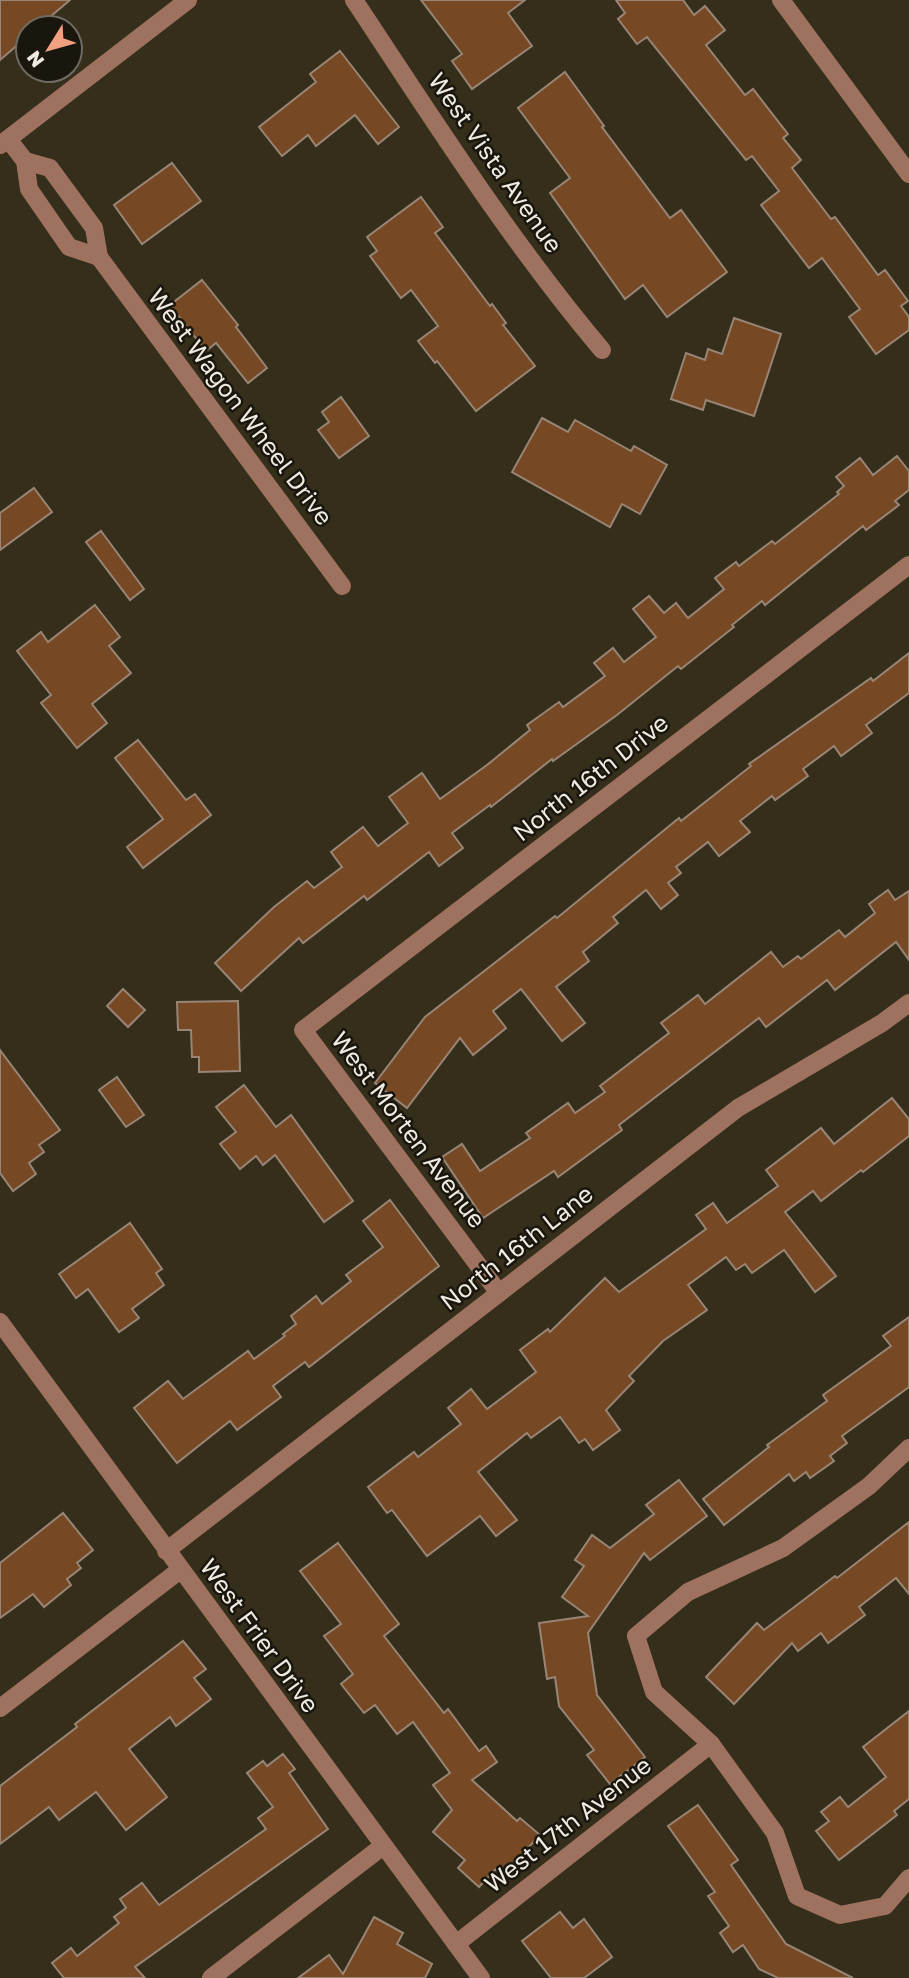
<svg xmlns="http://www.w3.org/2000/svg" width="909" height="1978" font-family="'Golos Text',sans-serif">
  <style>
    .building { fill: #764823; stroke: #998576; stroke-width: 2 }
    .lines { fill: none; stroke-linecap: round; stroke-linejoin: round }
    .minor { stroke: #9f7260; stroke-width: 18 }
    .labels { text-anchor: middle; stroke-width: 5; stroke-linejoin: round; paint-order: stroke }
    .street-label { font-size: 24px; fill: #f0ebe0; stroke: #19160e }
  </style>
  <rect width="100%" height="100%" fill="#342e1b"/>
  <g class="building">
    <polygon points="0,0 70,0 37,28 28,28 28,36 0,60"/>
    <polygon points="421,0 525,0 508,13 532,46 472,89 452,61 462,54"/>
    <polygon points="616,0 683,0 694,15 705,6 725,30 706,45 745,95 753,89 788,134 783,138 801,160 792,168 831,219 835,217 878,275 885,270 908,301 901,306 909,317 909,330 876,354 849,317 860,309 822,258 809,268 761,205 779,191 752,156 746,160 647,37 637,44 618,19 625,13"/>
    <polygon points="340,51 399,127 378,144 355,115 316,146 308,135 282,156 259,127 316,82 310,74"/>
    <polygon points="565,72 604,126 602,127 670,218 681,210 727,272 667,317 643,285 625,299 550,193 570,178 518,108"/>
    <polygon points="172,163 201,201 142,244 114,205"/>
    <polygon points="421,197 443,227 435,233 490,306 492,304 506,323 503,325 535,366 476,411 437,361 435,363 418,341 438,326 411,290 401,298 370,256 377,251 367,237"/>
    <polygon points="202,280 238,325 236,327 267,368 248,383 216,343 206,351 170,305"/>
    <polygon points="734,318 781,334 754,416 706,400 703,410 671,399 686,353 705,360 708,349 722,354"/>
    <polygon points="341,397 369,436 339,458 318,430 329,422 322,412"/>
    <polygon points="542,418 568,432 575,420 631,451 634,446 667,465 640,514 622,504 610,527 512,472"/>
    <polygon points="897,456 909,471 909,490 895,501 899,505 866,530 863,526 765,605 762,601 732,625 734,627 681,669 678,666 617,715 553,761 552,759 491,807 490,805 452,833 463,848 439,866 429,852 367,900 364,896 303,943 299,938 241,991 215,963 274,907 307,881 314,888 342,867 331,852 363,827 378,846 408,823 389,797 422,773 440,799 487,765 530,730 527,725 559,702 563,707 605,676 594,663 613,648 624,662 656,637 633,609 649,596 664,613 676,603 688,618 724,589 715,578 736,562 739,566 772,541 775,544 839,494 837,492 844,486 836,477 860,458 873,475"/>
    <polygon points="34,488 52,512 0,550 0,513"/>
    <polygon points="101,531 144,589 130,600 86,542"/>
    <polygon points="95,605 120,637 109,646 131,673 92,704 107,723 77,748 41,703 51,695 17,651 41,632 48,642"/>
    <polygon points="909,653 909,693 866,725 872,733 841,756 834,746 803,769 808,776 775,800 772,796 740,821 750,832 719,856 708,842 676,867 681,873 668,883 678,895 661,909 646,890 613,917 618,923 583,952 589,961 556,987 585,1023 562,1041 521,989 493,1011 506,1028 473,1055 460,1038 407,1108 375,1083 425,1017 555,916 557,918 679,818 681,821 751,766 749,764 871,678 873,681"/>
    <polygon points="138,740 186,800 195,794 211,815 143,868 127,847 163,819 115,758"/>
    <polygon points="888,890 895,900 909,891 909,960 896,942 835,990 827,980 766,1027 759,1018 619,1125 622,1130 558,1177 554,1171 483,1218 442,1157 462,1144 480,1171 530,1138 526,1133 568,1103 575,1113 605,1092 600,1086 669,1033 661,1023 698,995 705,1004 771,952 783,967 798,956 801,959 839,930 845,937 875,913 869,904"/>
    <polygon points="123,989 145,1010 128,1027 107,1006"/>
    <polygon points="238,1001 240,1071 199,1072 199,1057 192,1057 191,1030 178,1030 177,1002"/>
    <polygon points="0,1050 60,1130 39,1145 44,1152 29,1163 36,1174 13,1191 0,1173"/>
    <polygon points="117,1077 144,1115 126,1127 99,1090"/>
    <polygon points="244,1085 276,1127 291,1115 353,1201 324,1222 275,1155 263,1165 256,1156 240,1169 220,1144 236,1132 216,1107"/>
    <polygon points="892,1098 909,1119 909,1136 863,1172 861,1170 821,1201 813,1191 785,1212 836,1276 815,1292 784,1250 752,1273 745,1264 736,1270 726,1257 688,1285 707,1310 663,1341 629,1376 634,1381 606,1410 620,1430 593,1450 585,1439 579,1443 560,1417 531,1438 527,1433 478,1472 517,1520 496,1536 480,1516 427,1556 392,1510 387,1513 368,1487 414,1452 418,1457 461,1424 448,1408 471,1389 487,1409 536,1372 520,1350 548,1329 550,1332 605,1278 619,1292 706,1229 696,1215 713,1203 727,1223 778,1186 766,1170 821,1128 834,1144"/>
    <polygon points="390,1200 439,1266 309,1367 305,1362 273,1386 281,1397 237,1430 230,1421 177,1463 134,1408 168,1381 183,1399 248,1351 254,1359 285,1336 283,1334 296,1324 291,1316 316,1296 322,1304 351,1281 346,1275 383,1247 363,1221"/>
    <polygon points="130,1223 162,1269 156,1273 164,1285 132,1309 139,1318 119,1332 88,1289 76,1298 59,1274"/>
    <polygon points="909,1317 909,1387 842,1436 847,1443 830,1456 834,1461 810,1478 806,1472 794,1481 789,1474 724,1525 703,1499 769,1447 767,1445 827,1401 823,1395 891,1346 883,1336"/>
    <polygon points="679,1480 707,1516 650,1560 644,1553 588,1633 597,1695 645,1757 610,1784 587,1755 594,1750 559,1706 555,1677 547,1679 539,1623 588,1616 562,1597 584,1566 575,1560 592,1535 610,1548 654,1514 646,1505"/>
    <polygon points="63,1513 93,1550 77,1563 81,1568 67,1579 71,1585 44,1607 33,1594 0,1618 0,1563"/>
    <polygon points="909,1522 909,1594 896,1578 859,1607 865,1615 828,1643 821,1633 798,1651 792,1643 734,1704 706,1677 757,1623 764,1630 835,1576 837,1578"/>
    <polygon points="338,1543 399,1624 384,1636 444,1713 448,1709 479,1751 486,1746 497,1762 472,1780 517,1821 520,1818 540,1835 503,1875 496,1869 479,1887 458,1868 465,1860 433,1832 452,1810 433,1785 450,1773 413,1722 397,1734 375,1705 364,1713 341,1684 353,1674 324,1636 341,1624 300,1571"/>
    <polygon points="183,1641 206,1669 194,1678 211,1699 176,1726 170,1717 129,1749 167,1797 126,1830 96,1792 59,1820 49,1807 0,1844 0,1786 77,1727 75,1724"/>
    <polygon points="909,1711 909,1799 894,1811 897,1815 839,1860 816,1831 829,1821 821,1812 840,1797 848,1807 886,1777 863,1747"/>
    <polygon points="283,1754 295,1769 289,1773 328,1829 135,1967 145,1978 64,1978 52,1963 71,1948 77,1956 119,1923 114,1917 126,1908 120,1899 142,1883 159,1905 266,1829 258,1818 273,1807 247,1773 263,1761 267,1766"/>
    <polygon points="698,1805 738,1860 731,1865 786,1944 853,1978 778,1978 759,1969 743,1945 733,1952 720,1933 729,1926 708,1896 715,1892 668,1826"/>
    <polygon points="560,1912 573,1928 584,1919 612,1957 584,1978 551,1978 522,1941"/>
    <polygon points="374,1917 403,1933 397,1944 432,1964 425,1978 298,1978 329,1955 343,1974"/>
  </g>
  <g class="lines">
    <g class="minor">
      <path d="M354,0c79,119 156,241 248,350"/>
      <polyline points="781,0 909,174"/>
      <polyline points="8,139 25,161 29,189 69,247 99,257"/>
      <polyline points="0,145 188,0"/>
      <polyline points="25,161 50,168 94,228 99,257 342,586"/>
      <polyline points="499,1293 303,1030 909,565"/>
      <polyline points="0,1322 481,1978"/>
      <polyline points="909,1448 869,1486 783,1548 688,1592 636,1636 654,1692 711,1744 775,1833 797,1896 840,1915 885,1906 909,1878"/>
      <polyline points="166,1551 738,1108 882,1023 909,1003"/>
      <polyline points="0,1708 180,1570"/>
      <polyline points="456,1944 711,1744"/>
      <polyline points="211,1978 383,1846"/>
    </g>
  </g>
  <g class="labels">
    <g class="street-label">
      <text transform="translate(495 163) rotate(55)" y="8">West Vista Avenue</text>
      <text transform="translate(240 407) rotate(53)" y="8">West Wagon Wheel Drive</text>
      <text transform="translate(591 778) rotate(-38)" y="8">North 16th Drive</text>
      <text transform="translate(408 1130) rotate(53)" y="8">West Morten Avenue</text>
      <text transform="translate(517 1248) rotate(-38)" y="8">North 16th Lane</text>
      <text transform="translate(259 1636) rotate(54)" y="8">West Frier Drive</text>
      <text transform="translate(568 1825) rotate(-38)" y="8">West 17th Avenue</text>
    </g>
  </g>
  <g transform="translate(49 49) rotate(233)"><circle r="33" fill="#19160e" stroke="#6f6b62" stroke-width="2"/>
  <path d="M0-5L12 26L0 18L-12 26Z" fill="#f3a081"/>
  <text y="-10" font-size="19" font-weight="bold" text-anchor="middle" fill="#f0ebe0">N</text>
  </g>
</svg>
